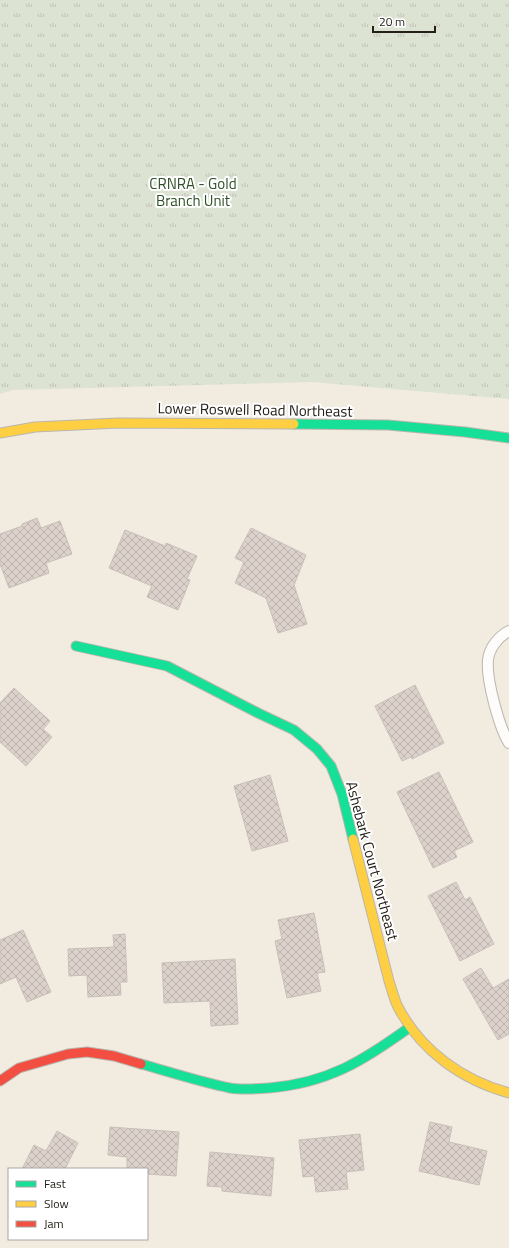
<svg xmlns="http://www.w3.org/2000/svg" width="509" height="1248" font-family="'Titillium Web',sans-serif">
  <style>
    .park { fill: url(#park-tufts) }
    .building { fill: url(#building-cross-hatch); stroke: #c7bfba }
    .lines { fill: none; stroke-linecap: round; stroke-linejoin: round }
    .lane-casing { stroke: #bab6ad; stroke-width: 12 }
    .fast-casing { stroke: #bab6ad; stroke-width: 11 }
    .slow-casing { stroke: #bab6ad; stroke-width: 11 }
    .jam-casing { stroke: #bab6ad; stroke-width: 11 }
    .lane { stroke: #fdfcfa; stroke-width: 10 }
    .fast { stroke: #16e098; stroke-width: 9 }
    .slow { stroke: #ffcf43; stroke-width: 9 }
    .jam { stroke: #f24e42; stroke-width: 9 }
    .labels { text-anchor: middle; stroke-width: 4; stroke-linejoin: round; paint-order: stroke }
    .park-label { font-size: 15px; fill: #2f5028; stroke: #fff }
    .street-label { font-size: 15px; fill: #242019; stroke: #fff }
  </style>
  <defs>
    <pattern id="park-tufts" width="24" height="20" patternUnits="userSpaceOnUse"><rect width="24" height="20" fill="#dde3d3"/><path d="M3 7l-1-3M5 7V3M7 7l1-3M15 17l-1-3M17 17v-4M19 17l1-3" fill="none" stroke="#bec2b5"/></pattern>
    <pattern id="building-cross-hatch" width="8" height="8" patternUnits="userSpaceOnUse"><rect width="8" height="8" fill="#dcd2cb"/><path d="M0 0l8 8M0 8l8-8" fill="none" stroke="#bdb4ae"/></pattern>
  </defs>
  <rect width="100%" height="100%" fill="#f1ebe0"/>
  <polygon class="park" points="0,0 509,0 509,399 312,382 13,390 0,394"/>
  <g class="building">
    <polygon points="37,518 41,528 60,521 72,554 46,563 49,573 9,588 0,564 0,534 22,526 22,524"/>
    <polygon points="251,528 306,555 294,585 307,624 278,633 266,598 235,583 244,562 235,558"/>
    <polygon points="125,530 165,546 166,543 197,556 187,579 190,580 178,610 147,597 152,586 109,568"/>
    <polygon points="415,685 444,743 412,759 411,757 402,761 375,706"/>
    <polygon points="14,688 50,721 43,729 52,737 26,766 0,742 0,703"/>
    <polygon points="439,772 473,842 454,851 457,857 433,868 397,792"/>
    <polygon points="270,775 288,841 252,851 234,786"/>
    <polygon points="456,882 465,900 470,897 494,944 460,961 428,896"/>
    <polygon points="314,913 325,972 317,973 321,991 287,998 275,941 282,939 278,920"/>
    <polygon points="23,930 51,992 27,1002 16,977 0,984 0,940"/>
    <polygon points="125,934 127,982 120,982 121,995 88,997 87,975 69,976 68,949 114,947 113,935"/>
    <polygon points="235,959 238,1024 211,1026 210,1001 164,1003 162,963"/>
    <polygon points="481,968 493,988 509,979 509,1034 498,1040 463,979"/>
    <polygon points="430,1122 452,1127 449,1142 487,1151 479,1185 419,1171"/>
    <polygon points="110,1127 179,1132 176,1176 147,1174 147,1169 127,1169 127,1157 108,1155"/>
    <polygon points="57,1131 78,1143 65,1169 22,1169 34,1145 46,1151"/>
    <polygon points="360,1134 364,1170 346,1172 348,1189 316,1192 314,1176 303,1177 299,1140"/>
    <polygon points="210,1152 274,1158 271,1196 222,1191 222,1187 207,1186"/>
  </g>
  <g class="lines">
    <g class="lane-casing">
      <path id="lane" d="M509,631c-10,5 -20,17 -21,29 -2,19 11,67 21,83"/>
    </g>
    <g class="fast-casing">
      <g id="fast">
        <polyline points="294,424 388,425 465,432 509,438"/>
        <polyline points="76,646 167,666 258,713 294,730 317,749 331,766 342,794 353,839"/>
        <path d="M141,1064c29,8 59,18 89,24 12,2 26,1 39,0 59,-5 94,-27 141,-61"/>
      </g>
    </g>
    <g class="slow-casing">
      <g id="slow">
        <polyline points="0,433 35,427 118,423 294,424"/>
        <path d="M353,839l36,142c3,9 5,18 9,26 23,44 64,73 111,86"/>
      </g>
    </g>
    <g class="jam-casing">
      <polyline id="jam" points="0,1081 19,1068 68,1054 87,1052 114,1056 141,1064"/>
    </g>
    <use href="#lane" class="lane"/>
    <use href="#fast" class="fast"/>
    <use href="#slow" class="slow"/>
    <use href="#jam" class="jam"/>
  </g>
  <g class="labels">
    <g class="park-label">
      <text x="193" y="189">CRNRA - Gold<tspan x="193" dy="17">Branch Unit</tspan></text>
    </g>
    <g class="street-label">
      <text transform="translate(255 410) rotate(1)" y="5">Lower Roswell Road Northeast</text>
      <text transform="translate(372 861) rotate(75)" y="5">Ashebark Court Northeast</text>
    </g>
  </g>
  <rect x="8" y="1168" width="140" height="72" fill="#ffffff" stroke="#a7a6a3"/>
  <rect x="16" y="1181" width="20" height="6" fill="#16e098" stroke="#a7a6a3"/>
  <text x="44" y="1188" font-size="12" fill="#242019">Fast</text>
  <rect x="16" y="1201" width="20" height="6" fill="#ffcf43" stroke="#a7a6a3"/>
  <text x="44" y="1208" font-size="12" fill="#242019">Slow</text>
  <rect x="16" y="1221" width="20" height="6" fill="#f24e42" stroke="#a7a6a3"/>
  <text x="44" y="1228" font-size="12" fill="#242019">Jam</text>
  <path d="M373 26v6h62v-6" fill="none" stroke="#242019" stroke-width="2"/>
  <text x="379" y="26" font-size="12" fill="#242019" stroke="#ffffff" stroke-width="3" paint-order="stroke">20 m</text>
</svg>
